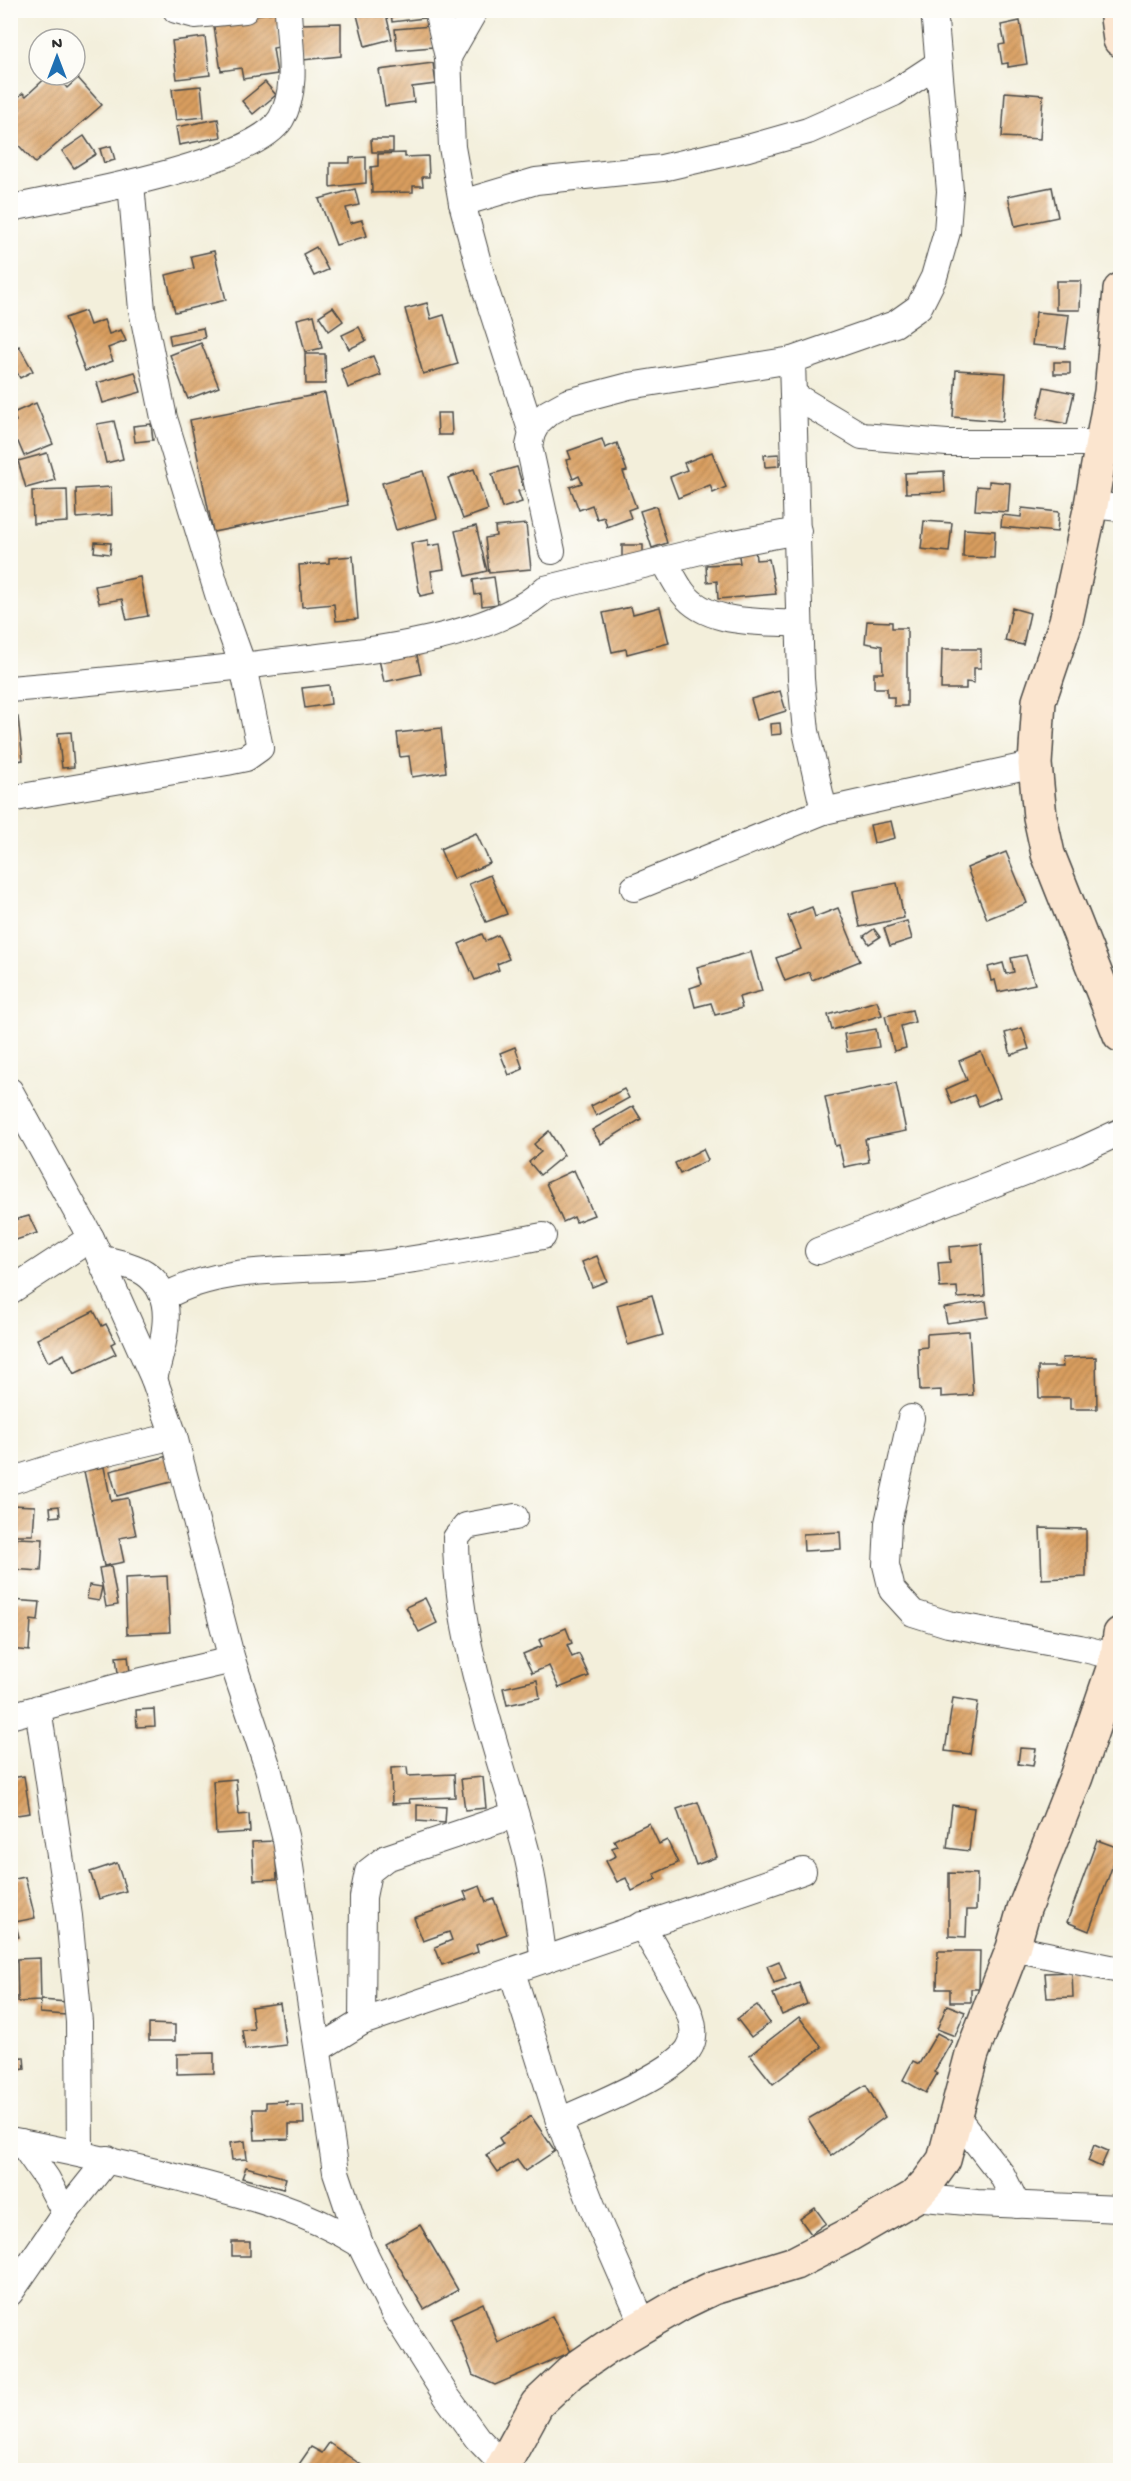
<svg xmlns="http://www.w3.org/2000/svg" width="1131" height="2481" font-family="'Gochi Hand',sans-serif">
  <style>
    .building { fill: url(#building-hatch) }
    .lines { fill: none; stroke-linecap: round; stroke-linejoin: round }
    .street-casing { stroke: #494845; stroke-width: 28 }
    .secondary-casing { stroke: #494845; stroke-width: 36 }
    .street { stroke: #fff; stroke-width: 26 }
    .secondary { stroke: #fbe5cf; stroke-width: 33 }
  </style>
  <defs>
    <pattern id="building-hatch" width="6" height="6" patternUnits="userSpaceOnUse" patternTransform="scale(1.5)"><rect width="6" height="6" fill="#d99e5e"/><path d="M-1 1l2-2M0 6l6-6M5 7l2-2" fill="none" stroke="#b0814e"/></pattern>
  </defs>
  <rect width="100%" height="100%" fill="#fdfcf7"/>
  <filter id="ink" filterUnits="userSpaceOnUse"><feTurbulence type="fractalNoise" baseFrequency=".0167" numOctaves="2"/><feDisplacementMap in="SourceGraphic" scale="12" xChannelSelector="R" yChannelSelector="G"/><feConvolveMatrix kernelMatrix="1 2 1 2 8 2 1 2 1" color-interpolation-filters="sRGB"/></filter>
  <filter id="wash" filterUnits="userSpaceOnUse"><feTurbulence type="fractalNoise" baseFrequency=".008" numOctaves="4" result="noise"/><feDisplacementMap in="SourceGraphic" scale="24" xChannelSelector="R" yChannelSelector="G"/><feGaussianBlur stdDeviation="1.35" result="paint"/><feColorMatrix in="noise" values="0 0 0 0 0 0 0 0 0 0 0 0 0 0 0 0 0 1.4 0 .05"/><feComposite in="paint" operator="in"/></filter>
  <g filter="url(#wash)">
    <rect width="100%" height="100%" fill="#f3efdb"/>
    <g id="blocks">
      <g class="building">
        <polygon points="385,10 392,39 365,46 356,11"/>
        <polygon points="391,10 423,10 424,18 392,22"/>
        <polygon points="282,11 284,23 276,25 279,47 273,48 277,74 243,79 241,68 221,71 213,21"/>
        <polygon points="1020,21 1027,64 1008,67 1008,63 1002,64 999,45 1005,44 1001,25"/>
        <polygon points="341,23 341,56 303,60 300,24"/>
        <polygon points="431,26 433,47 397,50 395,29"/>
        <polygon points="205,37 210,75 177,79 172,41"/>
        <polygon points="433,63 436,84 412,87 414,102 385,106 379,70"/>
        <polygon points="49,75 56,75 67,88 78,78 102,105 35,163 10,136 10,117 20,109 14,101 23,93 26,96"/>
        <polygon points="265,82 276,95 253,114 242,101"/>
        <polygon points="201,86 204,117 176,120 172,89"/>
        <polygon points="1005,92 1043,95 1040,139 1002,137"/>
        <polygon points="218,119 221,137 179,145 176,127"/>
        <polygon points="84,136 96,154 74,168 62,151"/>
        <polygon points="371,139 393,139 393,152 372,152"/>
        <polygon points="111,146 115,160 104,163 100,149"/>
        <polygon points="405,153 405,157 428,156 429,177 422,177 423,186 413,186 413,192 372,193 371,167 378,166 378,154"/>
        <polygon points="366,157 366,183 330,187 330,163 350,163 350,158"/>
        <polygon points="1052,187 1058,217 1015,226 1008,196"/>
        <polygon points="355,189 359,205 346,208 350,223 362,220 367,236 336,245 319,199"/>
        <polygon points="316,247 328,270 314,276 303,254"/>
        <polygon points="214,251 226,300 175,312 166,275 194,268 191,256"/>
        <polygon points="1056,281 1081,281 1080,310 1056,310"/>
        <polygon points="427,303 431,319 444,315 458,364 423,374 405,309"/>
        <polygon points="333,307 343,321 329,331 319,316"/>
        <polygon points="85,311 90,325 104,320 109,334 121,330 126,341 108,348 113,361 85,371 65,318"/>
        <polygon points="1036,312 1069,315 1065,348 1032,345"/>
        <polygon points="314,315 322,348 305,352 297,319"/>
        <polygon points="359,327 366,341 349,349 342,335"/>
        <polygon points="203,328 205,338 171,345 169,335"/>
        <polygon points="201,343 219,387 188,399 170,355"/>
        <polygon points="19,346 33,371 20,378 10,361 10,351"/>
        <polygon points="305,354 325,354 326,384 306,384"/>
        <polygon points="373,356 381,375 348,388 341,369"/>
        <rect x="1054" y="362" width="16" height="12"/>
        <polygon points="956,370 1006,373 1003,421 953,417"/>
        <polygon points="135,372 141,392 103,403 97,383"/>
        <polygon points="1044,387 1074,393 1067,424 1037,418"/>
        <polygon points="325,393 348,505 213,532 190,420"/>
        <polygon points="36,403 53,444 24,456 18,442 10,445 10,423 16,421 13,413"/>
        <polygon points="437,413 451,413 452,435 438,435"/>
        <polygon points="114,421 123,459 106,463 97,424"/>
        <polygon points="151,424 153,440 135,442 133,426"/>
        <polygon points="602,439 605,448 617,443 627,471 623,472 636,507 628,510 631,518 607,527 604,517 597,519 592,505 579,510 570,487 582,483 579,476 573,479 566,460 571,459 568,451"/>
        <polygon points="712,452 726,487 713,493 710,485 678,498 670,477 687,470 684,463"/>
        <polygon points="47,453 55,480 26,488 18,461"/>
        <polygon points="779,454 779,466 765,467 764,455"/>
        <polygon points="517,467 524,490 518,491 522,502 502,508 492,474"/>
        <polygon points="474,469 488,510 463,519 448,478"/>
        <polygon points="423,471 437,518 396,530 382,483"/>
        <polygon points="944,471 945,492 906,493 905,473"/>
        <polygon points="989,481 1010,483 1008,512 975,510 977,486 989,487"/>
        <polygon points="111,487 112,515 77,518 76,489"/>
        <polygon points="67,490 68,522 33,524 32,491"/>
        <polygon points="656,506 667,543 652,548 640,511"/>
        <polygon points="1022,508 1059,512 1057,532 1001,527 1002,515 1021,517"/>
        <polygon points="924,521 952,523 949,552 921,549"/>
        <polygon points="526,524 531,569 489,573 485,538 496,536 495,527"/>
        <polygon points="476,526 487,571 466,576 455,531"/>
        <polygon points="964,529 995,531 994,558 963,557"/>
        <polygon points="428,540 428,546 440,544 444,569 431,571 434,593 420,596 411,543"/>
        <polygon points="95,542 111,543 110,554 94,552"/>
        <rect x="622" y="545" width="21" height="17"/>
        <polygon points="755,549 756,560 769,559 776,594 718,599 717,581 707,582 706,565 740,563 738,550"/>
        <polygon points="353,556 358,619 336,621 334,604 302,607 299,565 329,563 329,558"/>
        <polygon points="140,577 148,616 127,620 122,599 99,603 95,586"/>
        <polygon points="494,577 498,604 482,606 481,594 475,595 473,580"/>
        <polygon points="631,607 633,614 660,607 669,643 627,654 626,649 612,652 603,613"/>
        <polygon points="1012,608 1030,613 1023,645 1005,641"/>
        <polygon points="867,621 892,622 892,628 907,628 907,706 894,706 894,697 887,697 887,688 874,688 874,673 883,673 882,646 865,643"/>
        <polygon points="415,647 421,674 384,682 378,655"/>
        <polygon points="942,649 981,649 981,668 974,668 974,683 966,682 966,689 941,689"/>
        <polygon points="329,685 331,704 305,708 302,688"/>
        <polygon points="780,691 786,711 757,720 751,699"/>
        <polygon points="18,717 23,760 10,762 10,718"/>
        <polygon points="780,723 781,734 771,735 770,724"/>
        <polygon points="441,728 446,772 412,777 409,756 400,757 397,733"/>
        <polygon points="71,732 74,767 62,768 58,733"/>
        <polygon points="891,821 895,838 874,843 870,825"/>
        <polygon points="476,833 490,863 453,879 440,849"/>
        <polygon points="1006,852 1027,903 987,919 967,868"/>
        <polygon points="490,875 507,914 486,922 469,884"/>
        <polygon points="897,883 904,918 860,927 853,891"/>
        <polygon points="812,907 815,917 838,908 860,961 812,980 809,972 785,981 776,958 801,949 788,916"/>
        <polygon points="907,921 912,939 890,946 884,928"/>
        <polygon points="874,929 880,937 869,944 864,936"/>
        <polygon points="482,934 485,941 498,935 509,959 497,964 499,970 475,980 459,944"/>
        <polygon points="751,952 762,991 739,997 742,1008 715,1015 711,1003 695,1007 690,988 702,984 697,967"/>
        <polygon points="1026,955 1035,984 998,992 995,980 991,981 988,967 1003,963 1006,974 1014,972 1011,958"/>
        <polygon points="877,1001 882,1015 832,1030 828,1015"/>
        <polygon points="912,1010 915,1022 901,1026 906,1048 894,1051 885,1016"/>
        <polygon points="1022,1028 1029,1049 1011,1055 1005,1033"/>
        <polygon points="876,1029 879,1047 847,1052 844,1034"/>
        <polygon points="515,1047 523,1069 509,1075 500,1053"/>
        <polygon points="981,1052 1000,1097 979,1106 974,1095 952,1104 946,1089 967,1080 959,1061"/>
        <polygon points="896,1083 906,1131 865,1139 869,1162 844,1167 839,1145 835,1146 825,1097"/>
        <polygon points="624,1089 629,1098 596,1116 591,1106"/>
        <polygon points="633,1106 641,1119 601,1144 592,1130"/>
        <polygon points="549,1131 564,1155 540,1175 529,1162 541,1152 534,1144"/>
        <polygon points="703,1149 708,1160 680,1174 675,1163"/>
        <polygon points="574,1170 594,1215 576,1222 574,1217 563,1222 546,1183"/>
        <polygon points="29,1216 37,1233 10,1242 10,1221"/>
        <polygon points="982,1244 985,1296 958,1298 957,1287 940,1288 938,1263 950,1262 949,1247"/>
        <polygon points="597,1256 607,1281 592,1287 582,1262"/>
        <polygon points="652,1295 663,1335 628,1345 617,1305"/>
        <polygon points="986,1301 988,1317 947,1323 944,1308"/>
        <polygon points="94,1311 102,1326 106,1324 115,1342 111,1344 116,1354 74,1374 64,1354 48,1362 37,1339"/>
        <polygon points="969,1331 973,1395 941,1397 941,1390 920,1391 918,1348 927,1347 927,1334"/>
        <polygon points="1096,1357 1097,1409 1070,1409 1070,1398 1039,1398 1038,1367 1063,1367 1062,1358"/>
        <polygon points="168,1456 175,1481 117,1496 110,1471"/>
        <polygon points="104,1467 111,1501 128,1498 136,1535 119,1538 124,1562 104,1566 84,1471"/>
        <polygon points="10,1505 35,1506 33,1535 10,1535"/>
        <polygon points="59,1506 60,1516 51,1517 50,1507"/>
        <polygon points="1040,1528 1086,1529 1086,1577 1042,1579"/>
        <polygon points="840,1532 841,1549 804,1551 803,1534"/>
        <polygon points="16,1538 43,1539 41,1571 10,1569 10,1554 15,1554"/>
        <polygon points="111,1566 118,1605 106,1607 99,1568"/>
        <polygon points="167,1576 170,1632 127,1634 125,1578"/>
        <polygon points="89,1585 102,1587 99,1601 87,1599"/>
        <polygon points="425,1598 437,1623 419,1632 406,1607"/>
        <polygon points="10,1600 40,1602 38,1621 31,1620 29,1651 10,1649"/>
        <polygon points="566,1628 572,1643 567,1645 572,1657 579,1654 589,1676 559,1688 549,1666 532,1673 523,1654 542,1646 539,1640"/>
        <polygon points="128,1656 130,1672 118,1673 116,1657"/>
        <polygon points="537,1680 540,1698 507,1705 503,1688"/>
        <polygon points="953,1698 978,1702 970,1754 945,1751"/>
        <polygon points="154,1709 155,1726 137,1727 136,1710"/>
        <polygon points="1020,1748 1036,1749 1033,1766 1018,1764"/>
        <polygon points="407,1767 408,1776 454,1774 455,1797 409,1799 410,1803 392,1804 391,1768"/>
        <polygon points="24,1776 30,1813 10,1816 10,1778"/>
        <polygon points="483,1777 486,1808 465,1810 461,1779"/>
        <polygon points="236,1779 239,1815 249,1814 250,1832 216,1834 213,1781"/>
        <polygon points="698,1802 717,1857 696,1865 677,1809"/>
        <polygon points="417,1805 446,1807 445,1823 417,1821"/>
        <polygon points="952,1805 974,1808 969,1851 947,1848"/>
        <polygon points="649,1823 659,1844 667,1840 678,1863 654,1874 657,1879 632,1891 626,1878 617,1882 606,1861 616,1856 612,1848 617,1846 614,1840"/>
        <polygon points="1097,1840 1119,1848 1089,1931 1067,1922"/>
        <polygon points="275,1841 277,1879 254,1880 252,1842"/>
        <polygon points="117,1863 126,1891 99,1899 90,1872"/>
        <polygon points="949,1873 977,1874 976,1910 967,1910 966,1937 949,1936"/>
        <polygon points="25,1877 35,1918 15,1922 19,1937 10,1939 10,1880"/>
        <polygon points="480,1886 486,1902 494,1899 507,1934 476,1945 478,1952 442,1965 435,1947 452,1940 449,1932 423,1941 414,1918 467,1899 464,1892"/>
        <polygon points="938,1951 980,1951 979,1989 971,1989 971,2002 950,2002 950,1989 937,1989"/>
        <polygon points="40,1958 41,2001 18,2002 17,1959"/>
        <polygon points="779,1961 786,1979 774,1983 767,1966"/>
        <polygon points="1072,1972 1073,1997 1047,1998 1045,1973"/>
        <polygon points="799,1983 807,2004 782,2015 773,1994"/>
        <polygon points="41,2000 67,2002 66,2015 40,2013"/>
        <polygon points="280,2003 286,2045 245,2050 242,2030 254,2029 251,2007"/>
        <polygon points="757,2005 770,2023 751,2037 737,2019"/>
        <polygon points="947,2005 965,2012 955,2036 937,2029"/>
        <polygon points="799,2017 822,2047 773,2084 750,2055"/>
        <polygon points="149,2024 175,2025 175,2041 149,2041"/>
        <polygon points="937,2033 952,2041 934,2072 937,2074 926,2093 903,2080 913,2061 919,2064"/>
        <polygon points="214,2053 214,2073 177,2074 177,2054"/>
        <polygon points="24,2057 25,2069 10,2071 10,2058"/>
        <polygon points="866,2085 885,2117 831,2156 808,2119"/>
        <polygon points="287,2101 287,2105 303,2105 304,2124 289,2124 289,2139 255,2140 253,2109 266,2109 266,2102"/>
        <polygon points="531,2116 555,2151 525,2171 517,2160 498,2172 486,2155 503,2144 499,2138"/>
        <polygon points="245,2141 247,2159 232,2160 230,2143"/>
        <polygon points="1094,2145 1108,2151 1101,2167 1088,2161"/>
        <polygon points="246,2167 286,2178 283,2189 242,2178"/>
        <polygon points="815,2208 826,2223 811,2234 800,2219"/>
        <polygon points="420,2225 458,2290 424,2309 386,2244"/>
        <rect x="232" y="2242" width="18" height="14"/>
        <polygon points="483,2303 498,2343 552,2316 571,2352 495,2385 473,2375 451,2318"/>
        <polygon points="329,2443 366,2468 364,2470 295,2470 311,2447 322,2453"/>
      </g>
    </g>
  </g>
  <g filter="url(#ink)">
    <use href="#blocks" fill-opacity="0" stroke="#494845" stroke-width="1.5"/>
    <g class="lines">
      <g class="street-casing">
        <g id="street">
          <polyline points="176,10 195,15 245,10"/>
          <polyline points="437,10 448,57 452,147 462,203 484,285 532,433"/>
          <polyline points="448,57 475,10"/>
          <polyline points="462,203 536,181 662,168 748,148 808,131 894,93 938,64"/>
          <path d="M10,208c55,-11 243,-43 271,-89 18,-30 8,-75 7,-109"/>
          <polyline points="792,360 801,679 806,731 824,811"/>
          <polyline points="795,396 862,436 947,443 1102,443"/>
          <polyline points="1091,505 1120,508"/>
          <polyline points="552,551 529,446 532,433 538,422 548,413 568,402 629,386 792,360 895,324 919,307 934,277 947,232 950,191 934,10"/>
          <path d="M664,561c6,10 12,23 19,32 25,33 79,28 116,31"/>
          <path d="M10,689c84,-7 166,-15 249,-25 78,-10 229,-20 286,-75l184,-45 69,-13"/>
          <polyline points="10,799 227,762 246,758 260,748 243,666 222,607 164,418 142,310 131,183"/>
          <polyline points="634,888 824,811 1035,764"/>
          <polyline points="10,1091 91,1238 154,1379 174,1436 232,1660 268,1768 286,1840 336,2172 360,2244 394,2313 447,2397 477,2438 503,2465"/>
          <polyline points="818,1251 1077,1152 1120,1132"/>
          <path d="M100,1258c14,4 33,7 45,15 35,23 17,73 9,106"/>
          <polyline points="10,1291 91,1238"/>
          <path d="M164,1297c61,-35 147,-24 216,-33 55,-7 109,-18 163,-28"/>
          <polyline points="911,1418 888,1523 886,1565 892,1590 913,1613 948,1624 1080,1648 1117,1657"/>
          <polyline points="10,1481 86,1457 174,1436"/>
          <path d="M515,1517l-49,9 -10,12c0,98 41,210 68,305 11,38 14,79 20,117"/>
          <polyline points="38,1708 69,1916 79,2022 80,2153"/>
          <polyline points="10,1716 121,1686 232,1660"/>
          <polyline points="1013,1948 1120,1970"/>
          <polyline points="512,1972 559,2121 598,2221 644,2326"/>
          <polyline points="362,2022 363,1897 368,1872 386,1858 514,1815"/>
          <polyline points="318,2049 362,2022 803,1871"/>
          <polyline points="955,2115 1002,2175 1017,2205"/>
          <path d="M559,2121c30,-13 111,-46 129,-71 5,-7 6,-14 5,-22 -2,-25 -38,-78 -51,-103"/>
          <path d="M10,2140c58,11 114,24 170,38 65,17 122,31 180,66"/>
          <polyline points="21,2142 47,2179 65,2213"/>
          <polyline points="914,2197 977,2203 1120,2209"/>
          <polyline points="10,2293 65,2213 108,2159"/>
        </g>
      </g>
      <g class="secondary-casing">
        <g id="secondary">
          <polyline points="1116,10 1120,40"/>
          <polyline points="1120,290 1111,392 1091,505 1066,621 1039,701 1035,764 1040,817 1048,854 1120,1035"/>
          <polyline points="501,2470 537,2404 571,2372 607,2347 682,2303 713,2288 795,2263 847,2236 914,2197 928,2182 944,2160 972,2054 1013,1948 1024,1909 1076,1777 1117,1657 1120,1634"/>
        </g>
      </g>
      <use href="#street" class="street"/>
      <use href="#secondary" class="secondary"/>
    </g>
  </g>
  <rect width="1131" height="2481" fill="none" stroke="#fdfcf7" stroke-width="36"/>
  <g transform="translate(57 57)"><circle r="28" fill="#fdfcf7" stroke="#a9a8a5" stroke-width="1.5"/>
  <path d="M0-4.5L10 22L0 15L-10 22Z" fill="#1f6fb2"/>
  <text y="-9" font-size="16" font-weight="bold" text-anchor="middle" fill="#2b2b2b">N</text>
  </g>
</svg>
